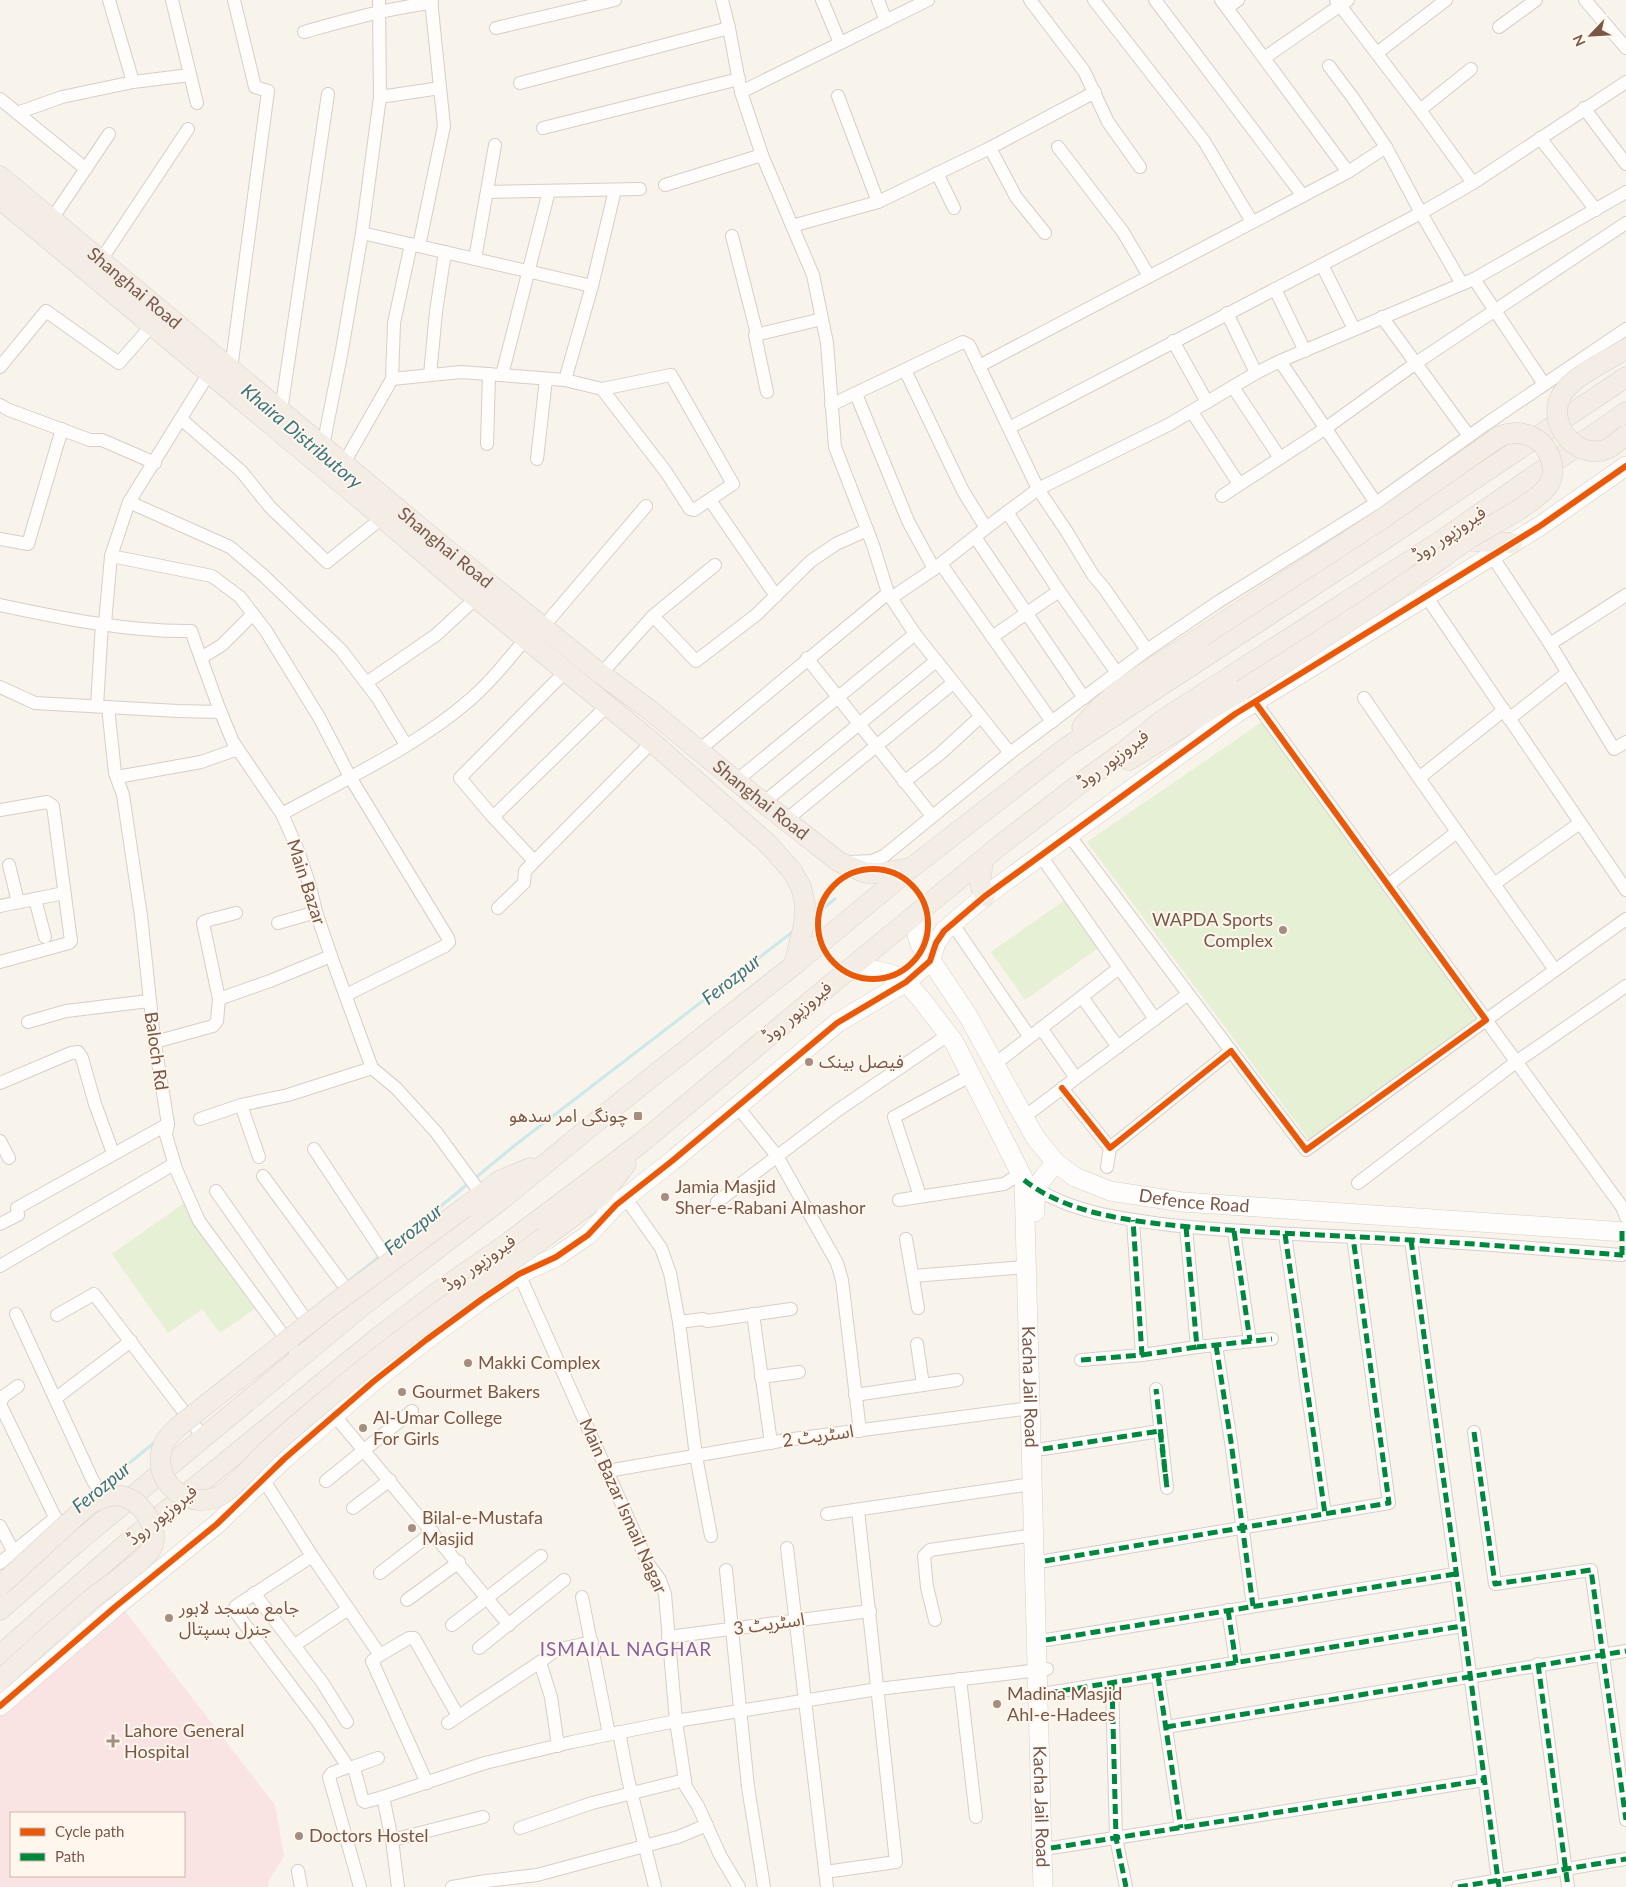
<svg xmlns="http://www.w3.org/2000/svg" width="1626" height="1887" font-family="Lato,'Noto Sans Arabic',sans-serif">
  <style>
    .medical { fill: #fae4e3; fill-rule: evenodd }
    .green { fill: #e5f0d4 }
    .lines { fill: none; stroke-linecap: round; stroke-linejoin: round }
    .stream { stroke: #cbe8ea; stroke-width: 3 }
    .street-casing { stroke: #d7cec8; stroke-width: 14 }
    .secondary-casing { stroke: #d8cec7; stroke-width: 20 }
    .primary-casing { stroke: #dad0c9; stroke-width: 21 }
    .street { stroke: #fefdfc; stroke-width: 12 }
    .secondary { stroke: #fefdfc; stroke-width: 19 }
    .primary { stroke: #f3ede5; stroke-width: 20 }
    .primary-bridge-casing { stroke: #dad0c9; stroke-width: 21; stroke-linecap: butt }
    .primary-bridge { stroke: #f3ede5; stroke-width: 20 }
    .quiet { stroke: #00873e; stroke-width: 5; stroke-dasharray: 10 5; stroke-linecap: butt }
    .cycleway-casing { stroke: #fff7ed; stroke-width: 9 }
    .cycleway { stroke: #e8590c; stroke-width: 6 }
    .poi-dot { fill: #a58e81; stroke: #fff7ed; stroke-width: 2 }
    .labels { text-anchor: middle; stroke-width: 4; stroke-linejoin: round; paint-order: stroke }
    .street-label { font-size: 18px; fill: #795848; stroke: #fff7ed }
    .poi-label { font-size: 18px; fill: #795848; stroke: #fff7ed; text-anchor: start }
    .water-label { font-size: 19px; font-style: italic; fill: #3a767f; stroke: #fff7ed }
    .neighbourhood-label { font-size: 19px; letter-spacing: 1px; fill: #88639d; stroke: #fff7ed }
  </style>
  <rect width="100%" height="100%" fill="#f8f3eb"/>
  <path class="medical" d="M125,1611l150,194 9,51 -16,26 1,5h-269v-174zM11,1813h173v63h-173z"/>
  <g class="green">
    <polygon points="1262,722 1478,1018 1310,1141 1087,842"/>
    <polygon points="1065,900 1098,948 1025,1000 991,952"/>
    <polygon points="187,1201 256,1308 220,1333 202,1309 168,1333 112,1254"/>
  </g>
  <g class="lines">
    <g class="stream">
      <polyline points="812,917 835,899"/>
      <polyline points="474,1179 514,1146 795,930"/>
      <polyline points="385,1252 469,1183"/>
      <polyline points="350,1280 380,1256"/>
      <polyline points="100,1487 155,1442"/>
    </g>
    <g class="street-casing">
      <g id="street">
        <polyline points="109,0 133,82"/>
        <polyline points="172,0 197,103"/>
        <polyline points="722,0 729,28 741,92 762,155 813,275 827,343 835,447 873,545 888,593 915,634 1010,753"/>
        <polyline points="822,0 840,43"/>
        <polyline points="878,0 886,21"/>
        <polyline points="1030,0 1084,71 1108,122 1140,167"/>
        <polyline points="1094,0 1204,141 1252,222"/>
        <polyline points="1155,0 1303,196"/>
        <polyline points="1221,0 1348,172"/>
        <polyline points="1336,0 1420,110 1473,183"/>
        <polyline points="1585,0 1626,48"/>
        <polyline points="1227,8 1238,0"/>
        <polyline points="1499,27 1536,0"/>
        <polyline points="496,28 615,0"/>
        <path d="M304,32c43,-12 84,-24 128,-29"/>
        <polyline points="1377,53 1446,0"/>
        <polyline points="1264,58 1348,0"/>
        <polyline points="1329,66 1353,98 1386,147 1421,213 1462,284"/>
        <polyline points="520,83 729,28"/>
        <polyline points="741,92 928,0"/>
        <polyline points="838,96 878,202"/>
        <polyline points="380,97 440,88"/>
        <polyline points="0,99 86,169"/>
        <polyline points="1584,108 1626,164"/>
        <polyline points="1420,110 1471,69"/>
        <polyline points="17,113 62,97 133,82 190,75"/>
        <polyline points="543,128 739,79"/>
        <polyline points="1540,138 1596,210"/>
        <polyline points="1058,147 1123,232 1149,276"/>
        <polyline points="990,148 1016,197 1045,233"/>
        <polyline points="937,173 954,208"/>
        <polyline points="665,185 762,155"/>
        <polyline points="487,192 640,189"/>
        <polyline points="52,219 109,134"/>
        <polyline points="792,226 878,202 990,148 1095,92"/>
        <polyline points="362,233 592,286"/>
        <polyline points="732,236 757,334"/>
        <polyline points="419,246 444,126 431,0"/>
        <polyline points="475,259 495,145"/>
        <polyline points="101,260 188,129"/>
        <polyline points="1322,265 1354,329"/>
        <polyline points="1474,279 1544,384"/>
        <polyline points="1275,289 1305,351"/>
        <polyline points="1227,313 1256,373"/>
        <polyline points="1382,317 1469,436"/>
        <polyline points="1173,341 1207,402"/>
        <polyline points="1280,361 1376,503"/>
        <polyline points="979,366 1348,172 1386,147"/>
        <polyline points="0,367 46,311 119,363 152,325"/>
        <polyline points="231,369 268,91 255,87 234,0"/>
        <polyline points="905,370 963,491 986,528"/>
        <polyline points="430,375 436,312 445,252"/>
        <polyline points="502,375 549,191"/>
        <polyline points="392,379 461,372 565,380 602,389 671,375 733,484 694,510 690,509 666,472 602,389"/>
        <polyline points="565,380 592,286 615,190"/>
        <polyline points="1233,387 1280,458"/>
        <polyline points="767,392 755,335 822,319"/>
        <polyline points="856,394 908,521 934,569"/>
        <polyline points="0,405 9,410 90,440 102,440 155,463"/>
        <polyline points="831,405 963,342 969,345 1038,489 1067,532 1093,575 1104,588 1147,650"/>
        <polyline points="281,411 328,94"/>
        <polyline points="1192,412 1239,484"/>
        <polyline points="181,419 241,471 270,507 327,562 382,518"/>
        <polyline points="1009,428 1421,213 1473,183 1626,82"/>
        <polyline points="487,444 489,374"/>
        <polyline points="323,446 342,350 362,233 380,97 379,0"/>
        <polyline points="537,459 546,379"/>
        <polyline points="344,463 392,379 394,323 411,244"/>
        <polyline points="1222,496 1326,428 1416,363 1626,223"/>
        <polyline points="710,500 776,596"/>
        <polyline points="129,502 230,547 264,576 341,650 377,697 406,745"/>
        <polyline points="1007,512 1059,591 1117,673"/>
        <polyline points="975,537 1084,698"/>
        <polyline points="0,539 28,544 62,429"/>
        <polyline points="111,556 212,576 240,597 266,631 319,717 350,777 448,938 449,942 445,946 346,995"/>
        <polyline points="1492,556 1550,644 1614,749 1626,742"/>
        <polyline points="941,564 1052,722"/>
        <polyline points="1426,596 1626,890"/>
        <polyline points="891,598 934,569 986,528 1038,489 1170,424 1256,373 1280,361 1474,279 1626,192"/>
        <path d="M0,605c61,13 129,27 191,26l28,77 14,34 49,72 15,34 12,35 7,29 15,44 41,112 24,20 40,44 46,63"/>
        <polyline points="653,616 696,661 756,615 811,561 836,544 867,530"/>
        <polyline points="105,623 111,556 129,502 209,373"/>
        <polyline points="543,627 646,506"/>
        <polyline points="992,637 1059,591"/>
        <polyline points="1550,644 1626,595"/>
        <polyline points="201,658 222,645 253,614"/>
        <polyline points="807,658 932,816"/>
        <polyline points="601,674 653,616 715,565"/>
        <polyline points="366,683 436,635 476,598"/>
        <polyline points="0,687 35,703 178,711 220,712"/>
        <polyline points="1364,698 1419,778 1555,970"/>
        <polyline points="97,706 102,623"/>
        <polyline points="108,707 115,773 123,795 141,916 154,1038 168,1124 166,1135 176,1169 199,1221 300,1358"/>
        <polyline points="1509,719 1567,673"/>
        <polyline points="699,750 888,593"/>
        <polyline points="117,777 201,762 238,749"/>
        <polyline points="1419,778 1504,710"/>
        <polyline points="736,781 915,634"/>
        <polyline points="904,782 941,753 980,717"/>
        <polyline points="764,802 936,661"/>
        <polyline points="0,810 47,802 53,806 71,941 69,943 0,962"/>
        <path d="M282,814c63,-35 136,-68 190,-116 20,-18 37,-39 54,-60"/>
        <polyline points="493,817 608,705"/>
        <polyline points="786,820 953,683"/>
        <polyline points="1069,835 1231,1051"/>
        <polyline points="534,861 493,817 460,778 566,671"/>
        <polyline points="849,862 872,861 884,856 1010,753 1147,650 1218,602 1376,503 1486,424 1626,329"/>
        <polyline points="9,865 18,902"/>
        <polyline points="1494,884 1580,823"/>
        <polyline points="1388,885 1457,832"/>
        <polyline points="35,899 45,937"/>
        <polyline points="0,906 64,893"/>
        <polyline points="498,908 524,883 525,871 652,742"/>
        <polyline points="1626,919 1486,1020 1622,1207 1626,1217"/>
        <polyline points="278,923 316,912"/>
        <polyline points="952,923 1029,1036"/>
        <polyline points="1082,997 1118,1047"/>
        <polyline points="219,999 203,923 205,921 236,913"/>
        <polyline points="1155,1019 1188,994"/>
        <polyline points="28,1022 66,1011 149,1001"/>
        <polyline points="1041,1028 1076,1078"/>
        <polyline points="155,1042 213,1026 217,1021 219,999 270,981 331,956"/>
        <polyline points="995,1064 1119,968"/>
        <polyline points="0,1083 71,1053 78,1052 82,1058 95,1104 113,1153"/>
        <polyline points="1062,1088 1110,1148 1231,1051 1306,1150 1486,1020 1255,702"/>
        <polyline points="241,1105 259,1157"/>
        <polyline points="737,1106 777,1156 837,1263 842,1280 860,1431"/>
        <polyline points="1024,1117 1155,1019 1041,856"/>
        <polyline points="200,1119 241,1105 288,1095 372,1068"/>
        <polyline points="0,1141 9,1158"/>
        <polyline points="314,1149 393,1268"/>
        <polyline points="1107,1167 1110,1148"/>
        <polyline points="263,1176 353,1298"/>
        <polyline points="1358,1183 1516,1062 1626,986"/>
        <path d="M1032,1186c40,27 92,33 138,39 75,8 150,10 226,14 75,4 151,10 226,16"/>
        <polyline points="216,1191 304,1317 313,1327"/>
        <polyline points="920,1196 894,1117 970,1076"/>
        <polyline points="625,1197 661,1248 670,1273 679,1322 696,1456 711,1536"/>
        <polyline points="899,1200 1004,1184 1020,1174"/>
        <polyline points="717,1202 838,1110 948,1035"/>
        <polyline points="0,1224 18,1215 17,1208 168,1124"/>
        <polyline points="1186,1227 1197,1347 1272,1339"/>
        <polyline points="1234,1231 1250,1341"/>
        <polyline points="1285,1234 1325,1514"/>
        <polyline points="906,1239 918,1308"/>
        <polyline points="1411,1240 1499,1887"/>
        <polyline points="0,1266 174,1164"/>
        <polyline points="519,1274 649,1565 660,1580 665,1594 676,1721 686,1787 698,1806 720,1855 739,1887"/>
        <polyline points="913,1276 1026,1267"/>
        <polyline points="16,1314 93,1481 108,1502"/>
        <polyline points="753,1314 771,1443"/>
        <polyline points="57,1315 94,1294 204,1438"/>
        <polyline points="679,1322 703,1319 707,1321 791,1309"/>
        <polyline points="917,1344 923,1385"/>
        <polyline points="1216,1345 1231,1442 1253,1606"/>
        <polyline points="1142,1355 1197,1347"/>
        <polyline points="1081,1360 1142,1355 1133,1220"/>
        <polyline points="761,1377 799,1372"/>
        <polyline points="18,1386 4,1396 0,1403 1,1406 54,1515 66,1532"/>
        <polyline points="855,1395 957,1380"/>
        <polyline points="56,1398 131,1341"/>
        <polyline points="335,1416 509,1625"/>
        <polyline points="1474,1432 1495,1584 1591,1570 1626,1820"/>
        <polyline points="1043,1449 1160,1431 1167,1488 1156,1389"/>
        <polyline points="607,1471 786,1440 1030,1408"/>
        <polyline points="263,1479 312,1556 380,1655"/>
        <polyline points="326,1481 412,1411"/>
        <polyline points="353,1508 390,1480"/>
        <polyline points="827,1514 1032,1484"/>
        <polyline points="0,1526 16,1556"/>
        <polyline points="787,1548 827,1887"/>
        <polyline points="312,1556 236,1606 234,1610 318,1722 348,1767 332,1773 329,1777 360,1887"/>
        <polyline points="1045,1561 1389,1503 1353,1237"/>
        <polyline points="0,1563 55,1518"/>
        <polyline points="726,1570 748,1787 764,1887"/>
        <polyline points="380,1573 433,1532"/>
        <polyline points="254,1593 322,1682 347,1722"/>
        <polyline points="582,1597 609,1734"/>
        <polyline points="407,1600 459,1562"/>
        <polyline points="1228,1610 1236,1663"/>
        <polyline points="935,1620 927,1587 924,1556 930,1550 1034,1535"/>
        <polyline points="452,1625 541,1556"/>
        <polyline points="668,1637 870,1611"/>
        <polyline points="1046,1640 1455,1574"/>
        <polyline points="295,1645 348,1609"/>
        <polyline points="479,1648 564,1580"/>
        <polyline points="540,1662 551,1697 558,1746"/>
        <polyline points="1538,1664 1568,1887"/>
        <polyline points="1158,1676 1181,1828"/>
        <polyline points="960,1679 976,1817"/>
        <polyline points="1112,1684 1116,1838 1126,1887"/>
        <polyline points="1048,1693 1462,1626"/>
        <polyline points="448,1723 540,1662 556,1650 592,1642"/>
        <polyline points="1166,1727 1626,1651"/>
        <polyline points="619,1732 628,1779 655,1887"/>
        <polyline points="348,1767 351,1767 354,1768 363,1801 365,1802 383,1797 392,1840 398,1887"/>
        <polyline points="353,1767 378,1758"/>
        <polyline points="427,1783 372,1661 380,1655 409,1638 414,1638 458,1716"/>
        <polyline points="383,1797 485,1763 572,1742 676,1721 878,1689 1047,1669"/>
        <polyline points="520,1828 592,1803 685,1780"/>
        <polyline points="392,1840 483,1817"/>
        <polyline points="1051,1848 1484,1780"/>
        <polyline points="298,1871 301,1887"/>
        <polyline points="825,1872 896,1862 858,1510"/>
        <polyline points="452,1887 486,1881 537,1875 678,1837 707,1825"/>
        <polyline points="1458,1887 1626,1859"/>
      </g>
    </g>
    <g class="secondary-casing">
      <g id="secondary">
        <path id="s1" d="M916,915l1,20 3,9 48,72 67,121 21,26 19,14 35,14 72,11 444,30"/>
        <path id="s2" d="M847,971l18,-2 14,2 14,4 13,7 15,17 33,43 70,138 19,707"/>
        <path d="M1035,1212c-1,-25 5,-32 21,-49"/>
        <polyline points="0,1706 115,1607 217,1524 284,1459 374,1381 426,1340 482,1299 519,1274 556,1257 588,1235 616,1205 672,1161 837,1023 906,982 930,961 936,943 944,931 985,896 1235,714 1540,526 1626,466"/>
      </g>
    </g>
    <g class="primary-casing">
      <g id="primary">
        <path id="s3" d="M0,176l434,363 167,135 50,37 85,70 103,81 27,11h14l30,-5"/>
        <polyline points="0,199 352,492 476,598 652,742 768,844 792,871 801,887 805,904 804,924 794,965"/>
        <polyline points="1457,540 1512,543"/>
        <path d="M1082,727c29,-37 79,-64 119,-90"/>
        <polyline points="1129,760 1242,690"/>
        <polyline points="983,861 980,884 985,896"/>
        <polyline points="464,1208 499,1181 530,1168"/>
        <polyline points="545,1237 602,1195 626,1164"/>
        <polyline points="0,1610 75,1544 361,1307 506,1196 629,1095 794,965 911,868 1067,747 1394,533 1626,377"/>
        <polyline points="0,1655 133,1538 380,1336 432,1296 508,1243 642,1142 847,971 998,847 1086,779 1122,753 1161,721 1442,540 1626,412"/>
      </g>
    </g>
    <use href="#street" class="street"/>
    <use href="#secondary" class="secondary"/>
    <use href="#primary" class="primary"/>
    <g class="primary-bridge-casing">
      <g id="primary-bridge">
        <path d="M1626,349c-19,12 -55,28 -65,47 -15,28 16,65 46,53 7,-3 13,-10 19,-14"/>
        <path d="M1201,637l184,-120 115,-81c12,-4 24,-5 36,3 13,8 21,29 14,43 -7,18 -62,45 -80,56 -20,14 -39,28 -59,42 -56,38 -112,74 -169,110"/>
        <path d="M464,1208l-133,98 -152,120c-8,8 -17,15 -18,28 -6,33 32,57 60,41 14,-8 32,-31 44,-42 23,-22 48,-42 72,-62 66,-56 138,-104 208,-154"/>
        <path d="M0,1586l88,-81c13,-7 26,-13 40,-7 16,7 33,34 23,51 -7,13 -49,41 -62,52 -30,25 -59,52 -89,79"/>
      </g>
    </g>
    <use href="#primary-bridge" class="primary-bridge"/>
    <g class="quiet">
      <path d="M1024,1180c46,37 122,43 178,48 69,6 139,7 208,12 71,4 142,10 212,15"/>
      <polyline points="1186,1227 1197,1347 1272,1339"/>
      <polyline points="1234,1231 1250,1341"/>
      <polyline points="1622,1231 1622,1255 1626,1255"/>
      <polyline points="1285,1234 1325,1514"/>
      <polyline points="1411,1240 1499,1887"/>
      <polyline points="1216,1345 1231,1442 1253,1606"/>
      <polyline points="1142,1355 1197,1347"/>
      <polyline points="1081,1360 1142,1355 1133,1220"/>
      <polyline points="1474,1432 1495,1584 1591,1570 1626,1820"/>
      <polyline points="1043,1449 1160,1431 1167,1488 1156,1389"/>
      <polyline points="1045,1561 1389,1503 1353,1237"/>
      <polyline points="1228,1610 1236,1663"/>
      <polyline points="1046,1640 1455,1574"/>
      <polyline points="1538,1664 1568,1887"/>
      <polyline points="1158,1676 1181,1828"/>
      <polyline points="1112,1684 1116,1838 1126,1887"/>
      <polyline points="1048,1693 1462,1626"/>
      <polyline points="1166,1727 1626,1651"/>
      <polyline points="1051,1848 1484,1780"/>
      <polyline points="1458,1887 1626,1859"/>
    </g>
    <g class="cycleway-casing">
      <g id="cycleway">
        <circle cx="873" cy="924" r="55"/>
        <polyline points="1062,1088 1110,1148 1231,1051 1306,1150 1486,1020 1255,702"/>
        <polyline points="0,1706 115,1607 217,1524 284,1459 374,1381 426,1340 482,1299 519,1274 556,1257 588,1235 616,1205 672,1161 837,1023 906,982 930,961 936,943 944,931 985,896 1235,714 1540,526 1626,466"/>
      </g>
    </g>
    <use href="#cycleway" class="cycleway"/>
  </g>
  <g class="poi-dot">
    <circle cx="1283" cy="930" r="5"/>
    <circle cx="809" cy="1062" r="5"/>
    <rect x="633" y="1111" width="10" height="10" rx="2.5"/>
    <circle cx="665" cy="1197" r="5"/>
    <circle cx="468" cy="1363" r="5"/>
    <circle cx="402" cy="1392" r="5"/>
    <circle cx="363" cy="1428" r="5"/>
    <circle cx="412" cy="1528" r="5"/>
    <circle cx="169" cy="1618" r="5"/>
    <circle cx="997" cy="1704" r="5"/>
    <path d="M110.5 1733.5h5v5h5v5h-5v5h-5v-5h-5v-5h5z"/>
    <circle cx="299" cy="1836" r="5"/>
  </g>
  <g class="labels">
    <g class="street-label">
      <text dy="6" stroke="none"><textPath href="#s3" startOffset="175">Shanghai Road</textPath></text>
      <text transform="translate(1449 534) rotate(-34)" y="6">فیروزپور روڈ</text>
      <text dy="6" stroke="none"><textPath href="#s3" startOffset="580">Shanghai Road</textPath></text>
      <text transform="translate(1113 759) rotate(-37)" y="6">فیروزپور روڈ</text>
      <text dy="6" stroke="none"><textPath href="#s3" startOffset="984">Shanghai Road</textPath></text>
      <text transform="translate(306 882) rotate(72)" y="6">Main Bazar</text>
      <text transform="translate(797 1012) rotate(-40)" y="6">فیروزپور روڈ</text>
      <text transform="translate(156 1051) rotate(82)" y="6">Baloch Rd</text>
      <text dy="6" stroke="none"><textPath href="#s1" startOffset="434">Defence Road</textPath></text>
      <text transform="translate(479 1263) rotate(-35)" y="6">فیروزپور روڈ</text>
      <text dy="6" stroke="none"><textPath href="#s2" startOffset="500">Kacha Jail Road</textPath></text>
      <text transform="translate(818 1436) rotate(-8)" y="6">اسٹریٹ 2</text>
      <text transform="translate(623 1506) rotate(66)" y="6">Main Bazar Ismail Nagar</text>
      <text transform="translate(162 1515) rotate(-39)" y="6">فیروزپور روڈ</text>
      <text transform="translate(769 1624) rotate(-8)" y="6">اسٹریٹ 3</text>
      <text dy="6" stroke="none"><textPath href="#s2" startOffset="920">Kacha Jail Road</textPath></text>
    </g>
    <g class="poi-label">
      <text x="1273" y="926" text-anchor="end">WAPDA Sports<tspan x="1273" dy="21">Complex</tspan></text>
      <text x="819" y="1068">فیصل بینک</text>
      <text x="628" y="1122" text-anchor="end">چونگی امر سدھو</text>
      <text x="675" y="1193">Jamia Masjid<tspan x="675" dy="21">Sher-e-Rabani Almashor</tspan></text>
      <text x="478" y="1369">Makki Complex</text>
      <text x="412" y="1398">Gourmet Bakers</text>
      <text x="373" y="1424">Al-Umar College<tspan x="373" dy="21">For Girls</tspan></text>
      <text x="422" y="1524">Bilal-e-Mustafa<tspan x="422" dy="21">Masjid</tspan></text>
      <text x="179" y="1614">جامع مسجد لاہور<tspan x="179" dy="21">جنرل ہسپتال</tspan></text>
      <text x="1007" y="1700">Madina Masjid<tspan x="1007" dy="21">Ahl-e-Hadees</tspan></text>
      <text x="124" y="1737">Lahore General<tspan x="124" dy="21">Hospital</tspan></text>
      <text x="309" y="1842">Doctors Hostel</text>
    </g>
    <g class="water-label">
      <text transform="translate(302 436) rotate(40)" y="7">Khaira Distributory</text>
      <text transform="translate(731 979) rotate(-38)" y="7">Ferozpur</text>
      <text transform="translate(413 1229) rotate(-39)" y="7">Ferozpur</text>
      <text transform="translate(101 1487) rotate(-39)" y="7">Ferozpur</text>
    </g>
    <g class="neighbourhood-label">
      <text x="626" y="1656">ISMAIAL NAGHAR</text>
    </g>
  </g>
  <rect x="10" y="1812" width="175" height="65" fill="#fff7ed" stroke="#c9b7ab"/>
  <rect x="20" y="1828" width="25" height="8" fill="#e8590c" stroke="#c9b7ab"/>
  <text x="55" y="1837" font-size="15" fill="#795848">Cycle path</text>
  <rect x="20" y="1853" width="25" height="8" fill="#00873e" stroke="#c9b7ab"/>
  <text x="55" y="1862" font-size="15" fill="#795848">Path</text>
  <g transform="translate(1591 35) rotate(245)" stroke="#fff7ed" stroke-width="4" paint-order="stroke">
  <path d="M0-4L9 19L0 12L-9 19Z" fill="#795848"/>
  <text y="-8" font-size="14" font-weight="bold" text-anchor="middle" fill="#795848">N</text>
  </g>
</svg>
